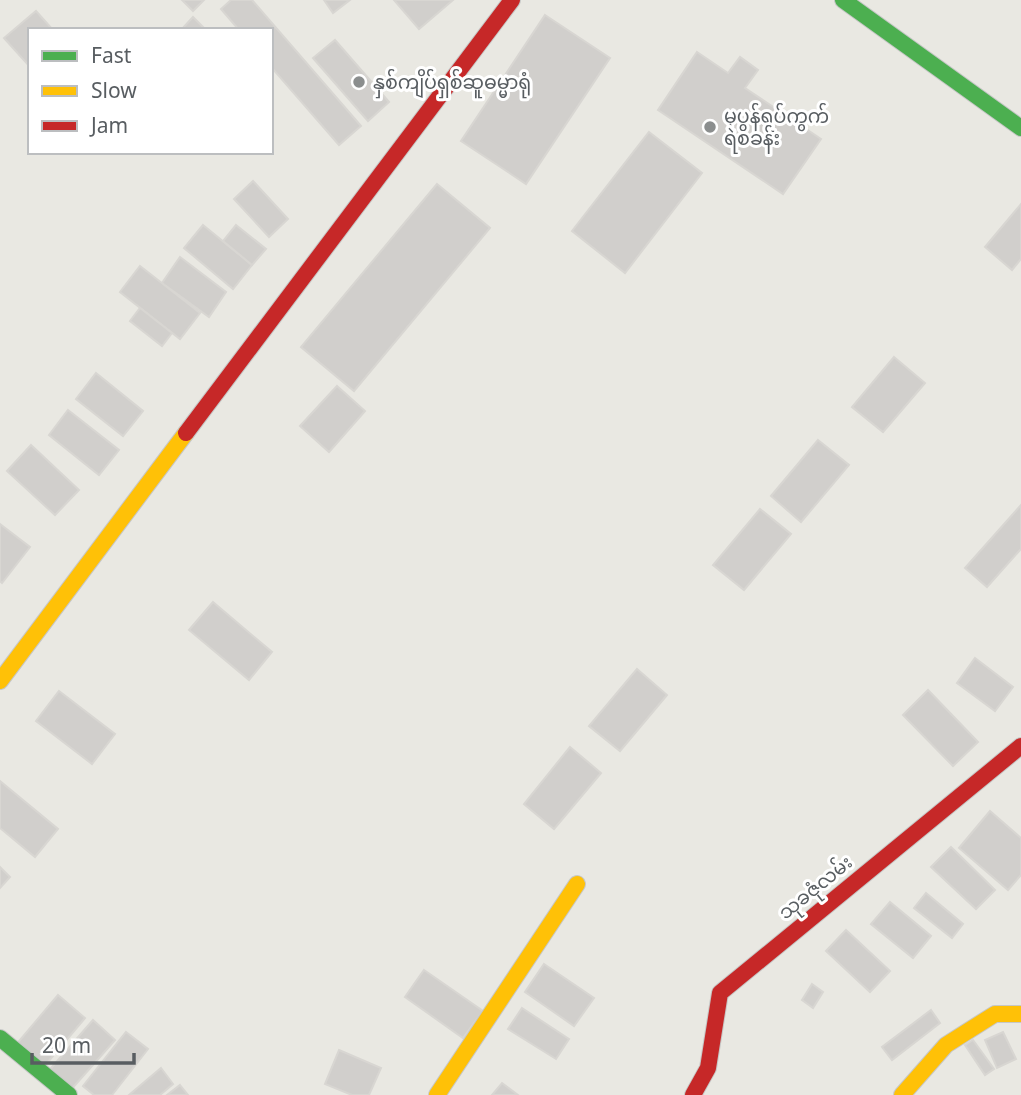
<svg xmlns="http://www.w3.org/2000/svg" width="1021" height="1095" font-family="'Noto Sans','Noto Sans Myanmar',sans-serif">
  <style>
    .building { fill: #d1cfcc; stroke: #d8d6d2; stroke-width: 2 }
    .lines { fill: none; stroke-linecap: round; stroke-linejoin: round }
    .fast-casing { stroke: #c6c7c6; stroke-width: 18 }
    .slow-casing { stroke: #c6c7c6; stroke-width: 18 }
    .jam-casing { stroke: #c6c7c6; stroke-width: 18 }
    .fast { stroke: #4caf50; stroke-width: 16 }
    .slow { stroke: #ffc107; stroke-width: 16 }
    .jam { stroke: #c62828; stroke-width: 16 }
    .poi-dot { fill: #8b8e8e; stroke: #fff; stroke-width: 2.5 }
    .labels { text-anchor: middle; stroke-width: 6; stroke-linejoin: round; paint-order: stroke }
    .poi-label { font-size: 19px; fill: #585d61; stroke: #fff; text-anchor: start }
    .street-label { font-size: 19px; fill: #585d61; stroke: #fff }
  </style>
  <rect width="100%" height="100%" fill="#e9e8e2"/>
  <g class="building">
    <polygon points="182,0 204,0 193,11"/>
    <polygon points="231,0 252,0 361,126 339,145 271,67 271,30 239,30 221,9"/>
    <polygon points="324,0 350,0 333,13"/>
    <polygon points="394,0 453,0 419,29"/>
    <polygon points="36,11 53,30 30,30 30,67 4,38"/>
    <polygon points="545,15 610,58 526,184 461,141"/>
    <polygon points="193,17 206,30 181,30"/>
    <polygon points="335,40 389,102 368,121 313,58"/>
    <polygon points="697,52 728,73 740,57 758,70 745,88 821,139 783,194 658,110"/>
    <polygon points="649,132 702,173 625,273 572,231"/>
    <polygon points="253,181 288,219 269,237 234,199"/>
    <polygon points="437,184 490,228 354,391 301,347"/>
    <polygon points="1021,204 1021,259 1012,270 985,247"/>
    <polygon points="203,225 252,265 233,289 184,248"/>
    <polygon points="236,225 266,249 252,265 223,241"/>
    <polygon points="180,257 226,292 209,317 162,283"/>
    <polygon points="140,266 200,313 180,339 120,292"/>
    <polygon points="140,308 172,333 162,346 130,321"/>
    <polygon points="894,357 925,383 883,432 852,407"/>
    <polygon points="96,373 143,411 123,436 76,399"/>
    <polygon points="337,386 365,411 329,452 300,426"/>
    <polygon points="68,410 119,450 99,475 49,435"/>
    <polygon points="818,440 849,465 801,522 771,496"/>
    <polygon points="31,445 79,490 55,515 7,471"/>
    <polygon points="1021,505 1021,549 987,587 965,568"/>
    <polygon points="760,509 791,534 744,590 713,565"/>
    <polygon points="0,524 30,547 2,583 0,581"/>
    <polygon points="213,602 272,652 249,680 189,630"/>
    <polygon points="975,658 1013,687 995,711 957,683"/>
    <polygon points="637,669 667,695 620,751 589,726"/>
    <polygon points="928,690 978,742 953,766 903,715"/>
    <polygon points="59,691 115,734 92,764 36,721"/>
    <polygon points="570,747 601,773 554,829 524,804"/>
    <polygon points="0,781 58,829 35,857 0,828"/>
    <polygon points="990,811 1021,838 1021,875 1008,890 959,848"/>
    <polygon points="951,847 995,890 976,909 931,867"/>
    <polygon points="0,867 10,877 0,888"/>
    <polygon points="926,893 963,924 952,938 914,908"/>
    <polygon points="890,902 931,936 913,958 871,924"/>
    <polygon points="846,930 890,971 870,992 826,951"/>
    <polygon points="544,964 594,998 574,1026 525,992"/>
    <polygon points="424,970 483,1011 463,1038 405,997"/>
    <polygon points="812,984 823,992 813,1008 802,1000"/>
    <polygon points="58,995 85,1018 42,1069 15,1046"/>
    <polygon points="522,1008 569,1039 556,1059 508,1029"/>
    <polygon points="931,1010 940,1023 892,1060 882,1047"/>
    <polygon points="93,1020 115,1040 68,1093 46,1074"/>
    <polygon points="126,1032 148,1049 112,1095 94,1095 83,1086"/>
    <polygon points="1003,1032 1016,1059 997,1068 985,1040"/>
    <polygon points="973,1040 994,1069 985,1075 965,1045"/>
    <polygon points="339,1050 381,1068 369,1095 352,1095 325,1084"/>
    <polygon points="161,1068 173,1084 160,1095 129,1095"/>
    <polygon points="502,1083 518,1095 492,1095"/>
    <polygon points="180,1085 188,1095 167,1095"/>
  </g>
  <g class="lines">
    <g class="fast-casing">
      <g id="fast">
        <polyline points="843,0 1021,128"/>
        <polyline points="0,1038 69,1095"/>
      </g>
    </g>
    <g class="slow-casing">
      <g id="slow">
        <polyline points="0,681 186,433"/>
        <polyline points="437,1095 577,884"/>
        <polyline points="902,1095 946,1045 995,1014 1021,1014"/>
      </g>
    </g>
    <g class="jam-casing">
      <g id="jam">
        <polyline points="186,433 512,0"/>
        <polyline points="693,1095 708,1068 720,993 1021,746"/>
      </g>
    </g>
    <use href="#fast" class="fast"/>
    <use href="#slow" class="slow"/>
    <use href="#jam" class="jam"/>
  </g>
  <g class="poi-dot">
    <circle cx="359" cy="82" r="7"/>
    <circle cx="710" cy="127" r="7"/>
  </g>
  <g class="labels">
    <g class="poi-label">
      <text x="373" y="89">နှစ်ကျိပ်ရှစ်ဆူဓမ္မာရုံ</text>
      <text x="724" y="123">မုပွန်ရပ်ကွက်<tspan x="724" dy="22">ရဲစခန်း</tspan></text>
    </g>
    <g class="street-label">
      <text transform="translate(815 887) rotate(-39)" y="7">သုခဇုံလမ်း</text>
    </g>
  </g>
  <rect x="28" y="28" width="245" height="126" fill="#ffffff" stroke="#bcbec0" stroke-width="2"/>
  <rect x="42" y="51" width="35" height="10" fill="#4caf50" stroke="#bcbec0" stroke-width="2"/>
  <text x="91" y="63" font-size="21" fill="#585d61">Fast</text>
  <rect x="42" y="86" width="35" height="10" fill="#ffc107" stroke="#bcbec0" stroke-width="2"/>
  <text x="91" y="98" font-size="21" fill="#585d61">Slow</text>
  <rect x="42" y="121" width="35" height="10" fill="#c62828" stroke="#bcbec0" stroke-width="2"/>
  <text x="91" y="133" font-size="21" fill="#585d61">Jam</text>
  <path d="M32 1053v10h102v-10" fill="none" stroke="#585d61" stroke-width="3.5"/>
  <text x="42" y="1053" font-size="21" fill="#585d61" stroke="#ffffff" stroke-width="5" paint-order="stroke">20 m</text>
</svg>
